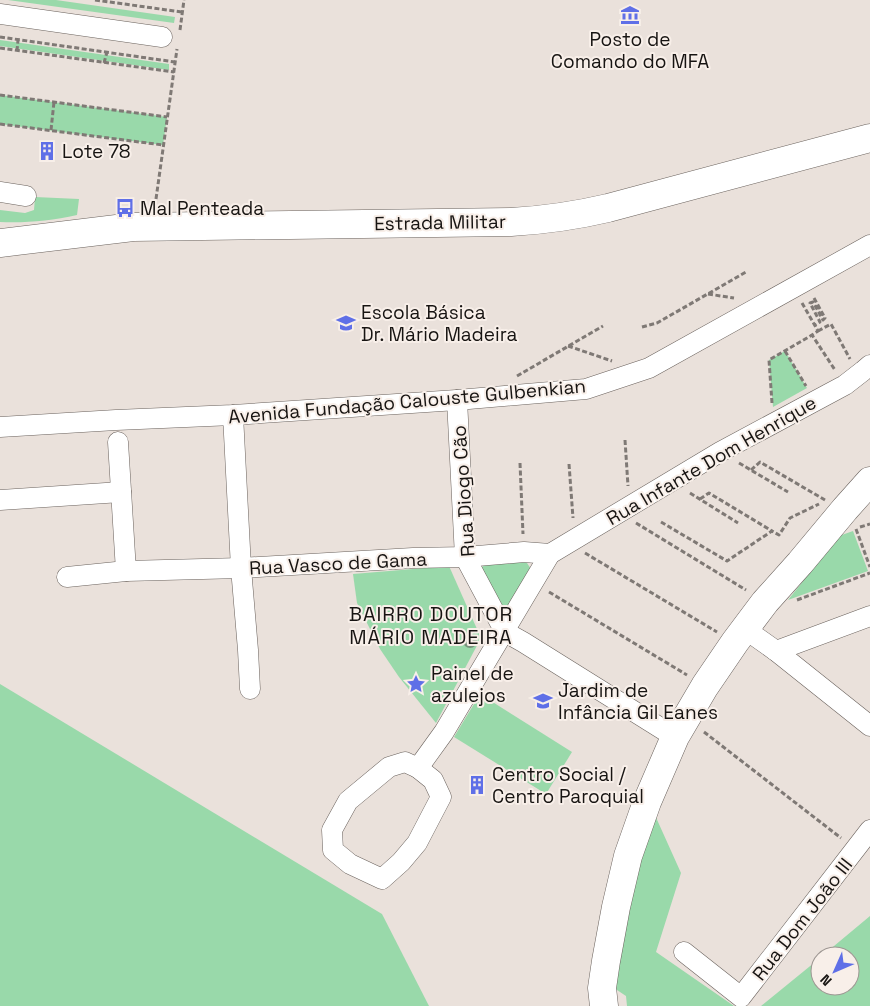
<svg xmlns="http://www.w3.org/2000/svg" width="870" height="1006" font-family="'Space Grotesk',sans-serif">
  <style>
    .green { fill: #99d9aa }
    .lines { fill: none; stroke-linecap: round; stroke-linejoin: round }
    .street-casing { stroke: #6a625d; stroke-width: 21 }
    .secondary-casing { stroke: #6a625d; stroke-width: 29 }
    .path { stroke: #7f7975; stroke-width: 3; stroke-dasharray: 5 2.5; stroke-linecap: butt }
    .street { stroke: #fff; stroke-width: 20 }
    .secondary { stroke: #fff; stroke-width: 28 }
    .tree { fill: #79917c }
    .labels { text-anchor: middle; stroke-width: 4; stroke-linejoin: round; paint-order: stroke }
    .poi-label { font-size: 19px; fill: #171412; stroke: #f8efe9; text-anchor: start }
    .street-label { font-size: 19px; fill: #171412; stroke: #f8efe9 }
    .neighbourhood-label { font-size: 20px; letter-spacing: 1px; fill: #171412; stroke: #f8efe9 }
  </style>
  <rect width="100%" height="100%" fill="#eae1db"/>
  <g class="green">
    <polygon points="8,0 56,0 175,17 174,23"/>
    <polygon points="0,40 169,64 169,70 0,46"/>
    <polygon points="0,95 167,117 163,145 0,124"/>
    <path d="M35,197l44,2 -2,16c-26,6 -51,8 -77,7v-12l25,3 9,-3z"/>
    <polygon points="785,351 807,388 773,407 769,360"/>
    <polygon points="853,531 868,571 788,600 839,536"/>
    <polygon points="520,559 527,563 531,569 510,606 503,606 497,603 481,569 485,563"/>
    <polygon points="449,566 481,638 436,723 399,677 380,649 357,603 353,574"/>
    <polygon points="0,684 382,914 429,1006 0,1006"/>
    <polygon points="480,694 572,752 546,794 454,737"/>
    <polygon points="654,813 681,873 656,952 734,1006 627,1006 626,996 614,988 634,876"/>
    <polygon points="870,916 870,1006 761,1006 820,958 820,986 850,986 850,956 822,956"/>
  </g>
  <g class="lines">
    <g class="street-casing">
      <g id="street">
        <polyline points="0,14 162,37"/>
        <polyline points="0,192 26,196"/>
        <polyline points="457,400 465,557 505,632"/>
        <polyline points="233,415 241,568 248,650 250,689"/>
        <polyline points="0,427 116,420 233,415 457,400 586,389 649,368 870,245"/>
        <polyline points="118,442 126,571"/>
        <polyline points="0,500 121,492"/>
        <polyline points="67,577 126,571 241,568 413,558 465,557 524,552 550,554"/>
        <polyline points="745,629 776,651 870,726"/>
        <polyline points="505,632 523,642 675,737"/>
        <polyline points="776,651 870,616"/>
        <polygon points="405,762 418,768 433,780 441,797 417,843 401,862 382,879 350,864 333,850 332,830 348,801 389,767"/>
        <polyline points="418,768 444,732 550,554 720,452 845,385 863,371 870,365"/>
        <polyline points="684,952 741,997 870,830"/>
      </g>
    </g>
    <g class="secondary-casing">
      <g id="secondary">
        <path d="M0,243l133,-16 378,-5c35,-2 63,-6 97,-14l262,-70"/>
        <polyline points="604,1006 602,988 606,961 616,907 628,856 647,802 675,737 705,686 735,642 765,602 800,563 845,509 870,481"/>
      </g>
    </g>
    <g class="path">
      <polyline points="95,0 182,12"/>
      <polyline points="180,30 184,0"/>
      <polyline points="0,37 175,62"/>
      <polyline points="0,48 174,72"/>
      <polyline points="17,51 18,40"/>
      <polyline points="104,63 107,52"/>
      <polyline points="0,95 167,117"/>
      <polyline points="0,124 163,145"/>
      <polyline points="51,130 54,102"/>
      <polyline points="156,199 177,49"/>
      <polyline points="708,294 734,298"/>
      <polyline points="814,298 825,318 823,320 813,302 810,303 820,322 815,325"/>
      <polyline points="802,303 818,331 812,335 835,370"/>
      <polyline points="642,327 657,323 746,272"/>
      <polyline points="818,331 831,324 850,359"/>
      <polyline points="568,346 612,361"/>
      <polyline points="785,351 806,386"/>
      <polyline points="517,376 603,326"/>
      <polyline points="772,403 769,360 812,335"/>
      <polyline points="625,440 628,486"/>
      <polyline points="520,463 523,534"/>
      <polyline points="739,463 788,492"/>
      <polyline points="569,464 573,518"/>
      <polyline points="751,470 760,462 825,500"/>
      <polyline points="690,493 738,523"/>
      <polyline points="700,499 709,493 772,531"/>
      <polyline points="661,522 727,561 772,531 779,535 790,518 819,504"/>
      <polyline points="636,523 746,590"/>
      <polyline points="860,527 870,524"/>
      <polyline points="856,529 870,567"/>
      <polyline points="585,553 717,632"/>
      <polyline points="549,592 687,675"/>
      <polyline points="797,600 870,573"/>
      <polyline points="704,732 841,838"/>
    </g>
    <use href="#street" class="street"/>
    <use href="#secondary" class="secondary"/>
  </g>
  <circle class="tree" cx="470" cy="641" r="7"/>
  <defs>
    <g id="museum-bare" transform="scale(1.5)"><path d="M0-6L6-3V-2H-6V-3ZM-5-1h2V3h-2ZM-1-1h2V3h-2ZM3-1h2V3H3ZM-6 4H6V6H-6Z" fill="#5f6fe7" stroke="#f8efe9" stroke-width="2.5" paint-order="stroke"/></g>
    <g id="building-bare" transform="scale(1.5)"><path d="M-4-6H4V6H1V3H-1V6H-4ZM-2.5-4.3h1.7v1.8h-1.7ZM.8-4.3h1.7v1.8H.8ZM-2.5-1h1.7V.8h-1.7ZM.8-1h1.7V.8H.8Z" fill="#5f6fe7" stroke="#f8efe9" stroke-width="2.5" paint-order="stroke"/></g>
    <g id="bus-bare" transform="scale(1.5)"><path d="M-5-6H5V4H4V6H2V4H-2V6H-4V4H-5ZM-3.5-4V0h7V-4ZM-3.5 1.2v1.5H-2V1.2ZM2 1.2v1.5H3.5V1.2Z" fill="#5f6fe7" stroke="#f8efe9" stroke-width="2.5" paint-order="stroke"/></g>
    <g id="school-bare" transform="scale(1.5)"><path d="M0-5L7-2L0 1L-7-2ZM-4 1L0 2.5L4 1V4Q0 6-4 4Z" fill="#5f6fe7" stroke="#f8efe9" stroke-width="2.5" paint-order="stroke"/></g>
    <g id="sight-bare" transform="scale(1.5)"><path d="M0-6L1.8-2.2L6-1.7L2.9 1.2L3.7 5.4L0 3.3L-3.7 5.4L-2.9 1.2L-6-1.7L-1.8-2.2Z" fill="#5f6fe7" stroke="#f8efe9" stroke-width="2.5" paint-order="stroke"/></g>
  </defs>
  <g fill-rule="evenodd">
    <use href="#museum-bare" x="630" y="15"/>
    <use href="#building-bare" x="47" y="151"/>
    <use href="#bus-bare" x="125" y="208"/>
    <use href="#school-bare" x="346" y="323"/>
    <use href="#sight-bare" x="416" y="684"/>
    <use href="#school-bare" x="543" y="701"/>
    <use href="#building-bare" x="477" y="785"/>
  </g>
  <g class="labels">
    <g class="poi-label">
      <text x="630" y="46" text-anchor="middle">Posto de<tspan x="630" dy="22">Comando do MFA</tspan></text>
      <text x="62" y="158">Lote 78</text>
      <text x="140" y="215">Mal Penteada</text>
      <text x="361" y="319">Escola Básica<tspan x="361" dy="22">Dr. Mário Madeira</tspan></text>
      <text x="431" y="680">Painel de<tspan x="431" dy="22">azulejos</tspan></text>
      <text x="558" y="697">Jardim de<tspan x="558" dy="22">Infância Gil Eanes</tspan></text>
      <text x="492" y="781">Centro Social /<tspan x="492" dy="22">Centro Paroquial</tspan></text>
    </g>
    <g class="street-label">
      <text transform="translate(440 222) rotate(-1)" y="7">Estrada Militar</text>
      <text transform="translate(407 401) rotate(-5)" y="7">Avenida Fundação Calouste Gulbenkian</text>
      <text transform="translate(711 460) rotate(-30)" y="7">Rua Infante Dom Henrique</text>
      <text transform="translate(463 491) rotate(-94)" y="7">Rua Diogo Cão</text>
      <text transform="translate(338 563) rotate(-3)" y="7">Rua Vasco de Gama</text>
      <text transform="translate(802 919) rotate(-52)" y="7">Rua Dom João III</text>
    </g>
    <g class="neighbourhood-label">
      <text x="431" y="621">BAIRRO DOUTOR<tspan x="431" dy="23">MÁRIO MADEIRA</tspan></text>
    </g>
  </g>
  <g transform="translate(835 971) rotate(225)"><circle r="24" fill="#f8efe9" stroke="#9e9793"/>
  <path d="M0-4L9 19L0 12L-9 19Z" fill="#5f6fe7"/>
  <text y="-8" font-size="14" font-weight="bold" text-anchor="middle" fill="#171412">N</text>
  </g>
</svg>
